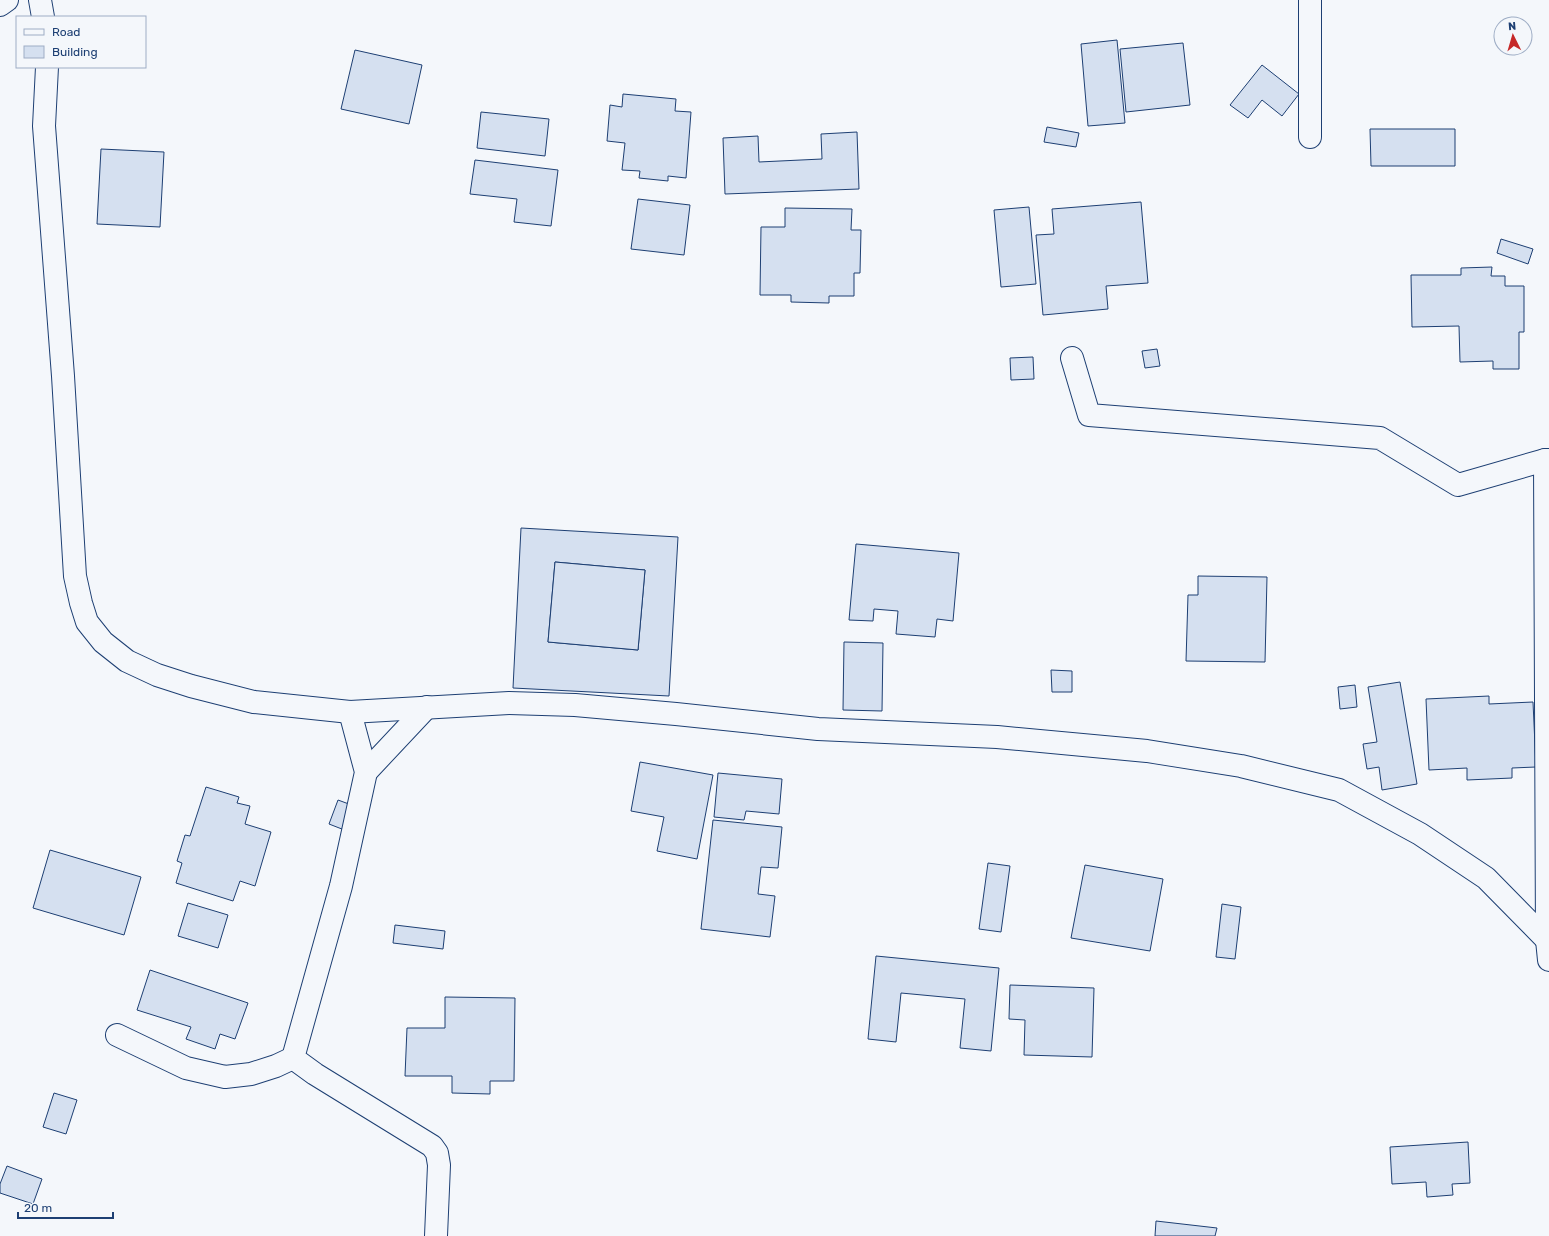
<svg xmlns="http://www.w3.org/2000/svg" width="1549" height="1236" font-family="Rubik,sans-serif">
  <style>
    .building { fill: #d5e0f0; stroke: #1d3f73; fill-rule: evenodd }
    .lines { fill: none; stroke-linecap: round; stroke-linejoin: round }
    .street-casing { stroke: #1d3f73; stroke-width: 24 }
    .street { stroke: #f4f7fb; stroke-width: 22 }
  </style>
  <rect width="100%" height="100%" fill="#f4f7fb"/>
  <g class="building">
    <polygon points="1117,40 1125,123 1088,126 1081,44"/>
    <polygon points="1183,43 1190,105 1126,112 1120,49"/>
    <polygon points="355,50 422,65 409,124 341,109"/>
    <polygon points="1262,65 1299,94 1282,116 1262,100 1248,118 1230,105"/>
    <polygon points="623,94 676,99 675,111 691,112 686,178 668,176 668,181 639,178 640,171 622,170 625,143 607,141 610,105 622,107"/>
    <polygon points="481,112 549,119 545,156 477,148"/>
    <polygon points="1047,127 1079,133 1076,147 1044,142"/>
    <polygon points="1370,129 1455,129 1455,166 1371,166"/>
    <polygon points="857,132 859,189 725,194 723,138 758,136 759,162 822,159 821,134"/>
    <polygon points="101,149 164,152 160,227 97,224"/>
    <polygon points="475,160 558,170 551,226 514,222 517,199 470,194"/>
    <polygon points="638,199 690,205 684,255 631,249"/>
    <polygon points="1141,202 1148,283 1106,286 1108,309 1043,315 1036,235 1054,234 1052,209"/>
    <polygon points="1029,207 1036,284 1001,287 994,210"/>
    <polygon points="785,208 852,209 851,230 861,230 860,273 854,273 854,296 829,296 829,303 791,302 791,295 760,295 761,227 785,227"/>
    <polygon points="1501,239 1533,249 1528,264 1497,253"/>
    <polygon points="1492,267 1491,276 1505,276 1505,286 1524,286 1524,332 1519,332 1519,369 1493,369 1493,361 1460,362 1459,326 1412,327 1411,275 1461,275 1461,268"/>
    <polygon points="1157,349 1160,366 1145,368 1142,351"/>
    <polygon points="1033,357 1034,379 1011,380 1010,358"/>
    <path d="M521,528l157,9 -9,159 -156,-8zM555,562l90,8 -7,80 -90,-8z"/>
    <polygon points="856,544 959,553 953,621 937,619 935,637 896,634 898,611 874,609 873,621 849,620"/>
    <polygon points="555,562 645,570 638,650 548,642"/>
    <polygon points="1198,576 1267,577 1265,662 1186,661 1188,595 1198,595"/>
    <polygon points="844,642 883,643 882,711 843,710"/>
    <polygon points="1051,670 1072,671 1072,692 1052,692"/>
    <polygon points="1400,682 1417,784 1382,790 1379,767 1367,769 1363,744 1377,742 1368,687"/>
    <polygon points="1355,685 1357,707 1340,709 1338,687"/>
    <polygon points="1489,696 1489,704 1533,702 1536,767 1512,768 1512,778 1467,780 1467,768 1429,770 1426,699"/>
    <polygon points="640,762 713,775 697,859 657,851 664,817 631,811"/>
    <polygon points="718,773 782,779 779,814 746,811 744,820 714,817"/>
    <polygon points="206,787 239,797 237,803 250,806 245,824 271,832 255,886 240,881 233,901 176,883 182,863 177,861 185,835 190,836"/>
    <polygon points="338,800 357,807 347,831 329,824"/>
    <polygon points="713,820 782,827 778,868 761,867 758,894 775,896 770,937 701,929"/>
    <polygon points="50,850 141,877 124,935 33,908"/>
    <polygon points="988,863 1010,866 1001,932 979,929"/>
    <polygon points="1085,865 1163,879 1150,951 1071,938"/>
    <polygon points="188,903 228,915 218,948 178,936"/>
    <polygon points="1222,904 1241,907 1235,959 1216,957"/>
    <polygon points="395,925 445,931 443,949 393,943"/>
    <polygon points="876,956 999,968 991,1051 960,1048 965,999 901,993 896,1042 868,1039"/>
    <polygon points="150,970 248,1003 235,1039 220,1034 215,1049 186,1039 191,1027 137,1010"/>
    <polygon points="1010,985 1094,988 1092,1057 1024,1055 1025,1020 1009,1019"/>
    <polygon points="445,997 515,998 514,1081 490,1081 490,1094 452,1093 452,1076 405,1076 407,1028 445,1028"/>
    <polygon points="54,1093 77,1100 66,1134 43,1127"/>
    <polygon points="1468,1142 1470,1183 1452,1184 1453,1195 1427,1197 1426,1182 1392,1184 1390,1147"/>
    <polygon points="7,1166 42,1179 33,1204 0,1193 0,1184"/>
    <polygon points="1156,1221 1217,1228 1215,1236 1155,1236"/>
  </g>
  <g class="lines">
    <g class="street-casing">
      <g id="street">
        <polyline points="40,0 43,17"/>
        <polyline points="1310,0 1310,137"/>
        <polyline points="0,5 7,0"/>
        <polyline points="47,67 44,126 63,376 75,576 81,603 87,622 103,642 127,661 157,675 191,686 254,702 350,712 509,703 575,705 676,714 818,729 997,737 1147,751 1241,766 1339,790 1420,834 1486,878 1547,940"/>
        <polyline points="1072,358 1089,415 1380,438 1458,485 1545,460 1549,460"/>
        <polyline points="1545,460 1547,940 1549,960"/>
        <polyline points="350,712 366,772 341,886 293,1058 315,1074 432,1146 437,1153 439,1165 436,1236"/>
        <polyline points="366,772 427,707"/>
        <polyline points="117,1035 186,1068 225,1077 251,1074 276,1066 293,1058"/>
      </g>
    </g>
    <use href="#street" class="street"/>
  </g>
  <rect x="16" y="16" width="130" height="52" fill="#f4f7fb" stroke="#9eadc5"/>
  <rect x="24" y="29" width="20" height="6" fill="#f4f7fb" stroke="#9eadc5"/>
  <text x="52" y="36" font-size="12" fill="#1d3f73">Road</text>
  <rect x="24" y="46" width="20" height="12" fill="#d5e0f0" stroke="#9eadc5"/>
  <text x="52" y="56" font-size="12" fill="#1d3f73">Building</text>
  <g transform="translate(1513 36) rotate(355)"><circle r="19" fill="#f4f7fb" stroke="#9eadc5"/>
  <path d="M0-3L7 15L0 10L-7 15Z" fill="#c62828"/>
  <text y="-6" font-size="11" font-weight="bold" text-anchor="middle" fill="#1d3f73">N</text>
  </g>
  <path d="M18 1212v6h95v-6" fill="none" stroke="#1d3f73" stroke-width="2"/>
  <text x="24" y="1212" font-size="12" fill="#1d3f73" stroke="#f4f7fb" stroke-width="3" paint-order="stroke">20 m</text>
</svg>
